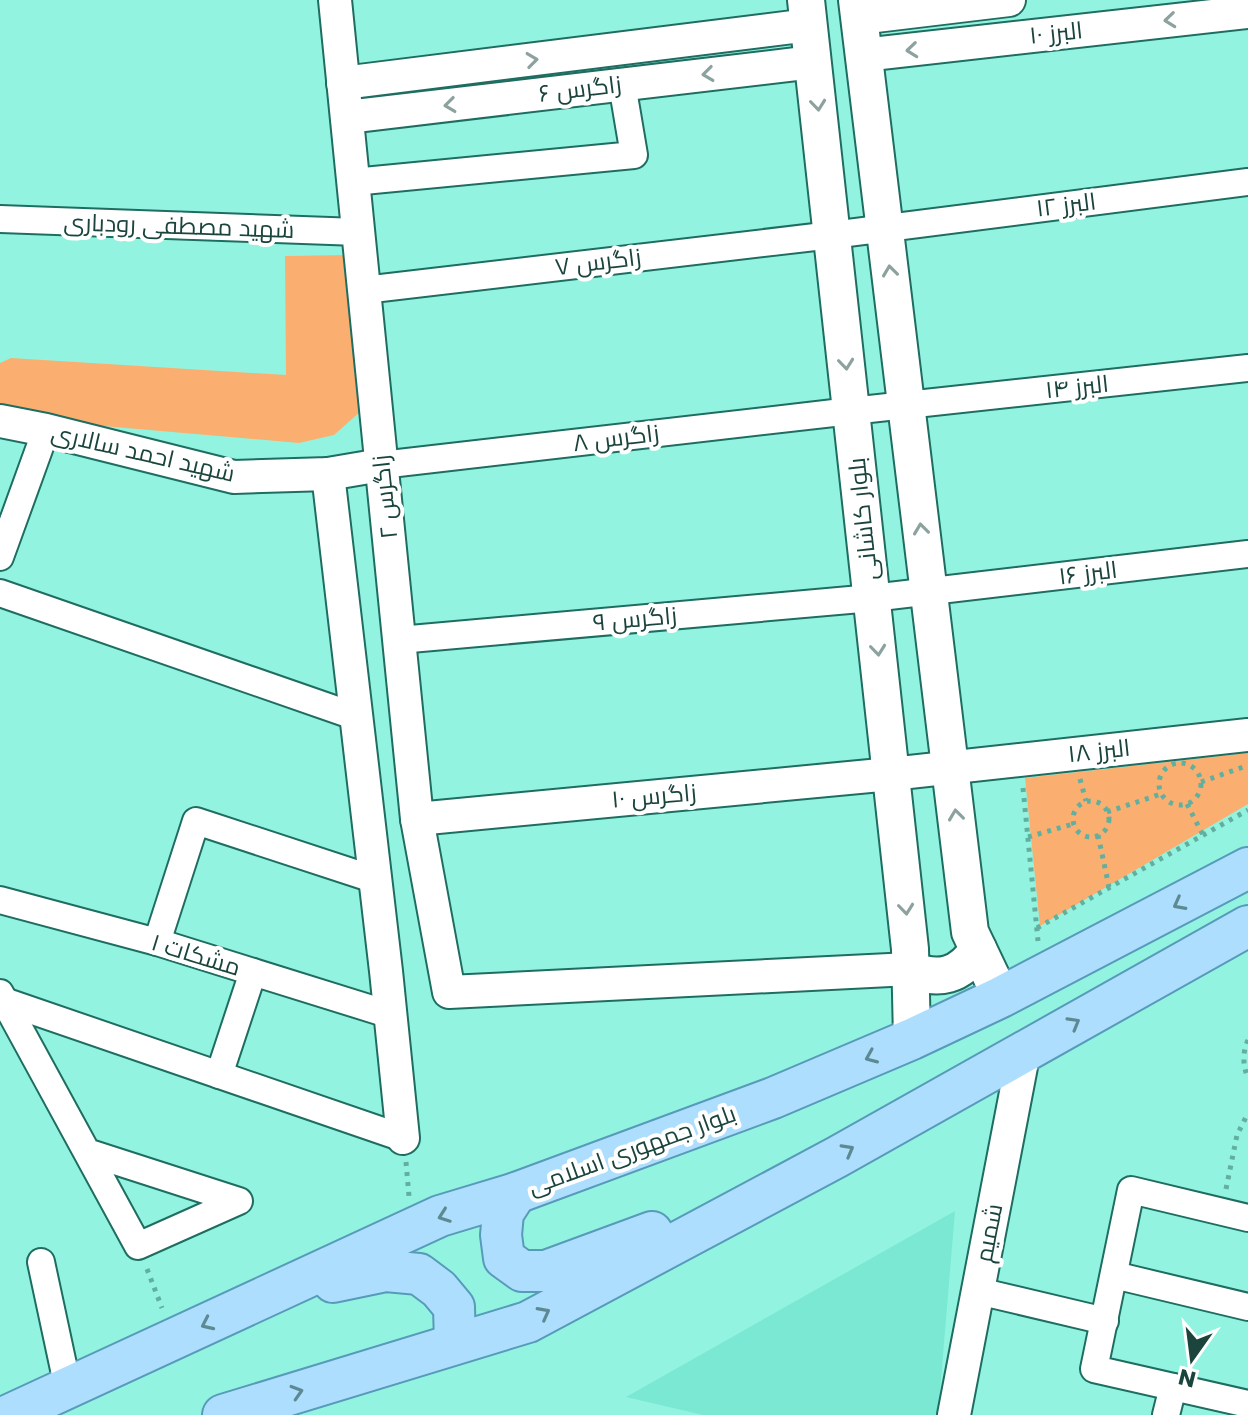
<svg xmlns="http://www.w3.org/2000/svg" width="1248" height="1415" font-family="Poppins,Cairo,sans-serif">
  <style>
    .built { fill: #7be8d3 }
    .green { fill: #faaf70 }
    .lines { fill: none; stroke-linecap: round; stroke-linejoin: round }
    .minor-casing { stroke: #1f6d61; stroke-width: 30 }
    .tertiary-casing { stroke: #1f6d61; stroke-width: 36 }
    .secondary-casing { stroke: #1f6d61; stroke-width: 40 }
    .primary-casing { stroke: #579ab9; stroke-width: 44 }
    .path { stroke: #63af9f; stroke-width: 5; stroke-dasharray: 4 6; stroke-linecap: butt }
    .minor { stroke: #fff; stroke-width: 26 }
    .tertiary { stroke: #fff; stroke-width: 32 }
    .secondary { stroke: #fff; stroke-width: 36 }
    .primary { stroke: #aedefe; stroke-width: 40 }
    .oneway { stroke: #8ca29e }
    .oneway2 { stroke: #5d8993 }
    .labels { text-anchor: middle; stroke-width: 8; stroke-linejoin: round; paint-order: stroke }
    .street-label { font-size: 24px; fill: #1a443c; stroke: #fff }
  </style>
  <rect width="100%" height="100%" fill="#92f4e0"/>
  <polygon class="built" points="955,1211 938,1415 703,1415 626,1397"/>
  <g class="green">
    <polygon points="349,255 361,411 334,435 299,443 22,419 0,414 0,363 11,358 286,375 285,256"/>
    <polygon points="1248,753 1248,804 1040,926 1025,778"/>
  </g>
  <g class="lines">
    <g class="minor-casing">
      <g id="minor">
        <polyline points="353,182 634,155 622,84"/>
        <polyline points="0,219 358,232"/>
        <polyline points="364,290 832,235 1248,182"/>
        <polyline points="381,465 851,411 1248,368"/>
        <polyline points="0,557 46,430"/>
        <polyline points="0,593 357,717"/>
        <polyline points="399,640 872,598 1248,554"/>
        <polyline points="0,900 157,942 391,1015"/>
        <polyline points="157,942 196,821 376,880"/>
        <polyline points="0,993 138,1246 239,1201 87,1152"/>
        <polyline points="4,1001 403,1138"/>
        <polyline points="219,1075 253,972"/>
        <polyline points="1248,1218 1131,1190 1094,1369 1248,1404"/>
        <polyline points="41,1262 68,1388"/>
        <polyline points="1114,1275 1248,1307"/>
        <polyline points="978,1291 1105,1321"/>
        <polyline points="1166,1415 1173,1387"/>
      </g>
    </g>
    <g class="tertiary-casing">
      <g id="tertiary">
        <polyline points="335,0 417,819 449,992 910,969"/>
        <polyline points="859,18 1009,0"/>
        <polyline points="863,55 1248,12"/>
        <polyline points="343,83 809,25"/>
        <polyline points="347,117 813,62"/>
        <polyline points="0,421 46,430 234,477 328,474 381,465"/>
        <polyline points="328,474 386,971 403,1138"/>
        <polyline points="417,819 891,774 1248,735"/>
        <polyline points="954,1415 1024,1051"/>
      </g>
    </g>
    <g class="secondary-casing">
      <g id="secondary">
        <polyline points="806,0 910,949 912,1039"/>
        <polyline points="857,0 970,932 1001,997"/>
        <path d="M910,969c28,13 51,7 68,-20"/>
      </g>
    </g>
    <g class="primary-casing">
      <g id="primary">
        <polyline points="516,1193 503,1213 501,1235 504,1258 522,1271 546,1271 652,1232"/>
        <polyline points="333,1282 386,1271 419,1274 439,1289 454,1307 455,1343"/>
        <polyline points="9,1415 440,1216 516,1193 773,1098 912,1039 1001,997 1248,868"/>
        <polyline points="223,1415 528,1322 837,1157 1248,926"/>
      </g>
    </g>
    <g class="path">
      <circle cx="1180" cy="784" r="21"/>
      <polyline points="1080,779 1086,801"/>
      <polyline points="1201,782 1246,766"/>
      <polyline points="1023,788 1038,941"/>
      <circle cx="1091" cy="819" r="18"/>
      <polyline points="1187,804 1203,835"/>
      <polyline points="1107,812 1161,794"/>
      <polyline points="1098,835 1109,887"/>
      <polyline points="1028,837 1073,824"/>
      <polyline points="1037,928 1248,810"/>
      <path d="M1248,1040c-6,13 -5,26 0,38"/>
      <polyline points="406,1162 409,1196"/>
      <polyline points="1226,1189 1237,1135 1248,1113"/>
      <polyline points="147,1269 162,1308"/>
    </g>
    <use href="#minor" class="minor"/>
    <use href="#tertiary" class="tertiary"/>
    <use href="#secondary" class="secondary"/>
    <use href="#primary" class="primary"/>
  </g>
  <defs><path id="oneway-chevron" d="M-2-3.5L2.5 0L-2 3.5" fill="none" stroke-width="1.6" stroke-linecap="round" stroke-linejoin="round" transform="scale(2)"/></defs>
  <g class="oneway">
    <use href="#oneway-chevron" transform="translate(1170 20) rotate(174)"/>
    <use href="#oneway-chevron" transform="translate(912 50) rotate(174)"/>
    <use href="#oneway-chevron" transform="translate(532 60) rotate(-7)"/>
    <use href="#oneway-chevron" transform="translate(708 74) rotate(173)"/>
    <use href="#oneway-chevron" transform="translate(450 105) rotate(173)"/>
    <use href="#oneway-chevron" transform="translate(818 105) rotate(84)"/>
    <use href="#oneway-chevron" transform="translate(890 271) rotate(-97)"/>
    <use href="#oneway-chevron" transform="translate(846 364) rotate(84)"/>
    <use href="#oneway-chevron" transform="translate(921 529) rotate(-97)"/>
    <use href="#oneway-chevron" transform="translate(878 650) rotate(84)"/>
    <use href="#oneway-chevron" transform="translate(956 815) rotate(-97)"/>
    <use href="#oneway-chevron" transform="translate(906 909) rotate(84)"/>
  </g>
  <g class="oneway2">
    <use href="#oneway-chevron" transform="translate(1179 904) rotate(152)"/>
    <use href="#oneway-chevron" transform="translate(1074 1023) rotate(-30)"/>
    <use href="#oneway-chevron" transform="translate(871 1057) rotate(157)"/>
    <use href="#oneway-chevron" transform="translate(848 1150) rotate(-29)"/>
    <use href="#oneway-chevron" transform="translate(444 1216) rotate(160)"/>
    <use href="#oneway-chevron" transform="translate(544 1313) rotate(-28)"/>
    <use href="#oneway-chevron" transform="translate(207 1324) rotate(155)"/>
    <use href="#oneway-chevron" transform="translate(297 1392) rotate(-17)"/>
  </g>
  <g class="labels">
    <g class="street-label">
      <text transform="translate(1056 33) rotate(-6)" y="8">البرز ۱۰</text>
      <text transform="translate(580 89) rotate(-7)" y="8">زاگرس ۶</text>
      <text transform="translate(1066 205) rotate(-7)" y="8">البرز ۱۲</text>
      <text transform="translate(179 226) rotate(2)" y="8">شهید مصطفی رودباری</text>
      <text transform="translate(598 262) rotate(-7)" y="8">زاگرس ۷</text>
      <text transform="translate(1077 387) rotate(-6)" y="8">البرز ۱۴</text>
      <text transform="translate(616 438) rotate(-7)" y="8">زاگرس ۸</text>
      <text transform="translate(143 453) rotate(13)" y="8">شهید احمد سالاری</text>
      <text transform="translate(385 497) rotate(-96)" y="8">زاگرس ۲</text>
      <text transform="translate(863 519) rotate(-96)" y="8">بلوار کاشانی</text>
      <text transform="translate(1088 573) rotate(-7)" y="8">البرز ۱۶</text>
      <text transform="translate(635 619) rotate(-5)" y="8">زاگرس ۹</text>
      <text transform="translate(1099 751) rotate(-6)" y="8">البرز ۱۸</text>
      <text transform="translate(654 796) rotate(-5)" y="8">زاگرس ۱۰</text>
      <text transform="translate(196 955) rotate(17)" y="8">مشکات ۱</text>
      <text transform="translate(632 1150) rotate(-20)" y="8">بلوار جمهوری اسلامی</text>
      <text transform="translate(989 1233) rotate(-79)" y="8">شمیم</text>
    </g>
  </g>
  <g transform="translate(1192 1359) rotate(194)" stroke="#ffffff" stroke-width="6" paint-order="stroke">
  <path d="M0-6L14 30L0 20L-14 30Z" fill="#1a443c"/>
  <text y="-12" font-size="22" font-weight="bold" text-anchor="middle" fill="#1a443c">N</text>
  </g>
</svg>
